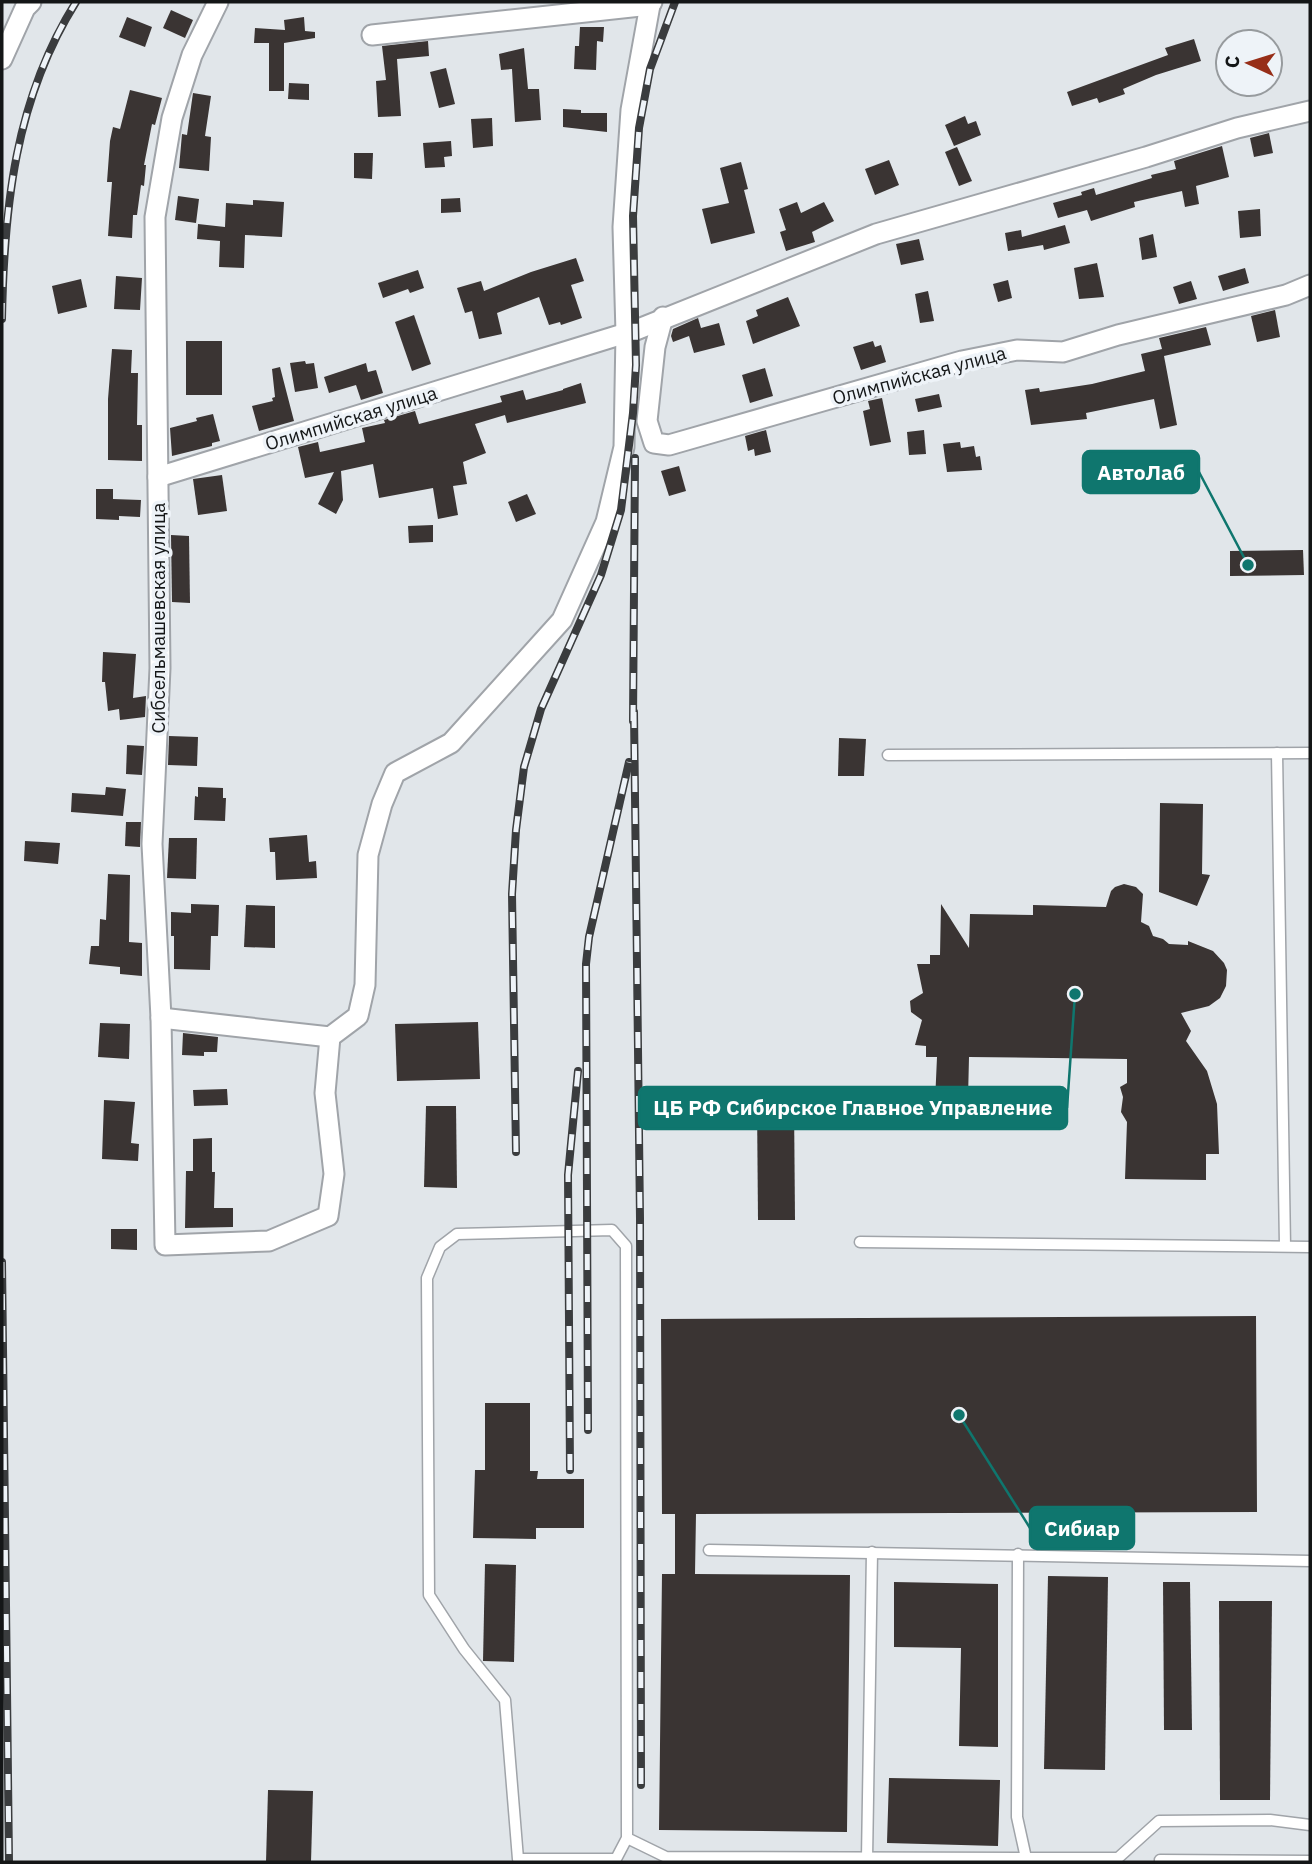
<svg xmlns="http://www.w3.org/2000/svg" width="1312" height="1864" font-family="'IBM Plex Sans',sans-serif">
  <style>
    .building { fill: #3a3433 }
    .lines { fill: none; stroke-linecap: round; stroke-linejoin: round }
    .lane-casing { stroke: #a0a4a9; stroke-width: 13 }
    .street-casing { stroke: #a0a4a9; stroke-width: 23 }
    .lane { stroke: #fff; stroke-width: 10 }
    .street { stroke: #fff; stroke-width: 19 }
    .rail-casing { stroke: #3a3c3e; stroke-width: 8 }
    .rail { stroke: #eef3f8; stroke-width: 5; stroke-dasharray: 16; stroke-linecap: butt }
    .labels { text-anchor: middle; stroke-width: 7; stroke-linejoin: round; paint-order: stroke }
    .street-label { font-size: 19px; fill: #141617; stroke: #eef3f8 }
    .leader { fill: none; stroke: #0f766e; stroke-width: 2.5 }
    .callout-dot { fill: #0f766e; stroke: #eef3f8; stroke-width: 2.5 }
    .callout { fill: #0f766e; stroke: #0f766e; stroke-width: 2.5 }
    .callout-label { font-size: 21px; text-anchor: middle; font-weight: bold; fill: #fff }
  </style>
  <rect width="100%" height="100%" fill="#e1e6ea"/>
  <g class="building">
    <polygon points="171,10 193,20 185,38 163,28"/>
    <polygon points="127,17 152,27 145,47 119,37"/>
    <polygon points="304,17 305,31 315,32 315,38 284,43 284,91 269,91 269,43 254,43 255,28 285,30 284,20"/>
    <polygon points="580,27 604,27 603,42 597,41 596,70 574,69 575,46 579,46"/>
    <polygon points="1194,39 1201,61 1156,75 1123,89 1125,94 1099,103 1097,98 1072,106 1067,92 1168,55 1165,48"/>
    <polygon points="428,41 429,56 397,59 401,116 378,117 376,81 386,80 382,46"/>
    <polygon points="524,48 528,89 539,89 541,120 515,122 512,69 501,70 499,54"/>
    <polygon points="446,68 455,104 439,108 430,72"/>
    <polygon points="289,83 309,84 309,100 288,99"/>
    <polygon points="130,90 162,98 155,125 152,124 144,165 146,165 144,186 141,185 137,215 133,215 132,238 108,236 112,182 107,182 110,141 113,127 120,129"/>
    <polygon points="193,93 211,96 205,136 211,137 209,171 179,168 182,134 187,135"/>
    <polygon points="563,109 581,110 581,113 607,113 607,132 563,127"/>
    <polygon points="965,116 968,124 976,121 981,135 954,146 945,125"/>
    <polygon points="492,118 493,146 473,148 471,119"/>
    <polygon points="1269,133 1273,153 1254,157 1250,138"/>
    <polygon points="451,141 452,156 444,157 445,167 425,168 423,143"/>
    <polygon points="1222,146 1229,177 1196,186 1199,204 1185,207 1182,191 1134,202 1135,207 1091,221 1087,210 1058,218 1053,203 1082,195 1081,192 1094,188 1096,195 1152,178 1151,175 1176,169 1174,161"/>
    <polygon points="957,147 972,181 959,186 945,152"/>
    <polygon points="354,153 373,153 372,179 354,178"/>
    <polygon points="889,160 899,185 875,195 865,169"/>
    <polygon points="741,162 748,189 744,190 755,233 711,244 702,209 729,203 720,168"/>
    <polygon points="178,196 199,199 196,223 175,220"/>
    <polygon points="460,198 461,212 441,213 441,199"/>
    <polygon points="253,200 284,202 282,237 245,235 244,268 219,267 220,241 197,239 198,224 225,227 226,203 253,205"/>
    <polygon points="797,202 801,213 824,202 834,221 812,232 815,242 786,251 780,232 786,230 779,209"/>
    <polygon points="1260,209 1261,236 1240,238 1238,211"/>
    <polygon points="1065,225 1070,243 1044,250 1043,245 1008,251 1005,233 1021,230 1022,237"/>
    <polygon points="1153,234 1157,257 1142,260 1139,238"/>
    <polygon points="919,239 924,260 901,265 896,244"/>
    <polygon points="576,258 584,281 571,285 582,318 561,325 560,322 549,325 539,297 497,313 502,334 479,339 472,311 465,313 457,288 481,281 484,291 531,272"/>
    <polygon points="1097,263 1104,297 1079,299 1074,268"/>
    <polygon points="1245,268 1249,283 1223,291 1218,276"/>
    <polygon points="418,270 424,288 410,293 408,289 383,298 378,283"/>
    <polygon points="116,276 142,278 140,310 114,309"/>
    <polygon points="81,279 87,307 58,314 52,286"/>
    <polygon points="1008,280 1012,298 998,302 993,284"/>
    <polygon points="1191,281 1197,299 1179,304 1173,287"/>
    <polygon points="928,291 934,321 920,323 915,294"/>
    <polygon points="788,297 800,326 753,344 746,321 758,316 756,310"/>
    <polygon points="1275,310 1280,337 1257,342 1251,316"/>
    <polygon points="414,315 431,364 412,371 395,322"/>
    <polygon points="698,318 701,328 719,323 725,345 694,353 689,336 673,342 671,336 673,329"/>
    <polygon points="1206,327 1211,345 1164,356 1177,425 1160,429 1154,399 1086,413 1087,419 1031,425 1025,390 1039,388 1040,392 1092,384 1145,371 1141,354 1162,349 1159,338"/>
    <rect x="186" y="341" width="36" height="54"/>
    <polygon points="873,341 875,347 881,345 886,362 861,370 853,347"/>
    <polygon points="112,349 132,350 131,373 138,373 137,425 142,425 142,461 108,460 108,399"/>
    <polygon points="305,361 306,364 314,363 318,388 295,392 290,363"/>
    <polygon points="366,363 368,372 376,370 383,393 361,400 356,385 329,393 324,377"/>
    <polygon points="280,367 294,421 259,431 252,406 273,401 272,398 275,397 272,369"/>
    <polygon points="765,368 773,396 750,403 742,375"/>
    <polygon points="581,383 586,403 507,423 505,415 475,424 486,453 463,462 467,484 453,486 458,515 438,519 433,488 379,498 373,464 341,471 343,500 336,514 318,504 334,472 305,478 298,447 318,442 320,452 365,442 362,428 385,423 384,420 415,411 419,424 502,402 500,396 523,390 526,400 563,390 563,389"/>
    <polygon points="939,394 942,407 918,412 915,399"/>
    <polygon points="882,398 891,442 870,446 863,411 870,409 868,401"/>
    <polygon points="213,414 220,441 212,443 212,446 172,456 170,428 197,421 196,418"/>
    <polygon points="766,430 771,452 755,456 754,449 748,451 745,436"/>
    <polygon points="924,430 926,454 909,455 907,432"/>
    <polygon points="960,442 961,448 974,446 976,457 980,456 982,470 947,472 943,444"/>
    <polygon points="679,466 686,491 669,496 661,471"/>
    <polygon points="222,475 227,511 198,515 193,479"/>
    <polygon points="96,489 113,489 113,499 141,500 140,517 119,516 119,520 96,519"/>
    <polygon points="527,494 536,514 516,522 508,502"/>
    <polygon points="433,525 433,542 409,543 408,526"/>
    <polygon points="171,535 189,536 190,603 172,602"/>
    <polygon points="1303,550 1304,575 1230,576 1230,551"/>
    <polygon points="103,652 136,654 133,698 146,696 145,717 120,720 119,709 108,711 105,682 102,682"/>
    <polygon points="169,736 198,737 197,766 168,765"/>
    <polygon points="839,738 866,739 864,776 838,776"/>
    <polygon points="127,745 144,746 142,775 126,774"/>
    <polygon points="106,787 126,789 123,816 71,812 72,793 105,795"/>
    <polygon points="198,787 223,788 223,798 226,798 225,821 194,820 195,796 198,797"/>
    <polygon points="1160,803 1203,804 1202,874 1210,875 1197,906 1159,892"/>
    <polygon points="126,822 141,822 140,847 125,846"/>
    <polygon points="307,835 309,862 316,861 317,878 276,880 275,852 270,852 269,838"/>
    <polygon points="169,838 197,838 196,879 167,878"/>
    <polygon points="25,841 60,843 58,864 24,861"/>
    <polygon points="108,874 130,875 129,942 142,943 142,976 120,974 120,967 89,964 91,946 99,946 100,919 106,920"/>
    <polygon points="1124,884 1136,887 1143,894 1141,922 1149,926 1153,936 1163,939 1169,944 1188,945 1188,941 1213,951 1224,963 1227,970 1226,986 1220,998 1209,1006 1181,1013 1191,1031 1186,1041 1207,1071 1217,1104 1219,1154 1206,1154 1206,1180 1125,1179 1127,1122 1121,1112 1123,1097 1120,1087 1127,1083 1127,1059 969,1057 968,1099 959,1099 949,1108 942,1109 937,1107 935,1102 937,1057 926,1057 926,1046 915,1045 922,1020 911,1012 910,1001 923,993 917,964 930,964 930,955 940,955 941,904 969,948 970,914 1033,915 1033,905 1106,907 1111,891 1115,887"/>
    <polygon points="191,904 219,905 218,936 211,936 210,970 174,969 174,936 171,936 171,912 191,913"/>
    <polygon points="246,905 275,906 275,948 244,947"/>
    <polygon points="478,1022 480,1079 397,1081 395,1024"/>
    <polygon points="100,1023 130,1024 129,1059 98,1057"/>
    <polygon points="183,1033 218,1037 217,1052 204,1052 204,1056 182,1055"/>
    <polygon points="227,1089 228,1105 194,1106 193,1090"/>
    <polygon points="104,1100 135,1102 131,1143 139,1144 138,1161 102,1159"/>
    <polygon points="794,1102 795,1220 758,1220 757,1103"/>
    <polygon points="426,1106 456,1106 457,1188 424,1187"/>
    <polygon points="212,1138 212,1172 215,1172 214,1208 233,1208 233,1227 185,1228 186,1171 193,1171 193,1139"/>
    <polygon points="111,1229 137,1229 137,1250 111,1249"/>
    <polygon points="1256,1316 1257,1512 696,1514 695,1574 850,1575 847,1832 659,1830 662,1574 675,1574 675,1514 662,1514 661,1319"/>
    <polygon points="485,1403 530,1403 530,1471 538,1471 537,1479 584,1479 584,1528 536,1528 536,1539 473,1538 475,1470 485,1470"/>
    <polygon points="485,1564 516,1565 514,1662 483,1661"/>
    <polygon points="1048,1576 1108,1577 1105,1770 1044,1769"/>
    <polygon points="894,1582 998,1584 998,1747 959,1746 961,1648 894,1647"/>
    <polygon points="1163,1582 1190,1582 1192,1730 1164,1730"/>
    <polygon points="1219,1601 1272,1601 1270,1800 1220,1800"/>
    <polygon points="889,1778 1000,1780 998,1846 887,1843"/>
    <polygon points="268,1790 313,1791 311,1862 266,1862"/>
  </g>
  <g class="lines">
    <g class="lane-casing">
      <g id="lane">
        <polyline points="1277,753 1285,1246"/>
        <polyline points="888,755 1310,753"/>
        <polyline points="860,1242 1310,1247"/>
        <polyline points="709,1550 1310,1561"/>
        <polyline points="1018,1554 1017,1817 1026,1858 1118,1858 1159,1821 1270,1820 1310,1825"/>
        <polyline points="627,1838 616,1859 518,1859 505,1700 464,1649 429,1595 427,1278 440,1247 457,1234 612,1230 626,1246 627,1838 666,1857 1026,1858"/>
        <polyline points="867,1859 872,1552"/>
        <polyline points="1160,1862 1160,1860 1310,1861"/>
      </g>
    </g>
    <g class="street-casing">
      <g id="street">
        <polyline points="218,2 192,55 172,118 155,217 160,668 152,844 161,1018 165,1245 269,1241 328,1216 334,1174 325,1093 330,1037 358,1016 365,985 368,855 382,804 395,773 451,743 562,620 606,522 624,447 626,333 623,227 631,110 650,5"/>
        <polyline points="372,35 650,5 652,2"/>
        <polyline points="2,59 25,8 31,2"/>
        <polyline points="663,317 655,347 647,421 654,443 669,445 962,361 1017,350 1063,352 1118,335 1286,295 1310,285"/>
        <polyline points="158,477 636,330 876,234 1146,157 1237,128 1310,111"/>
        <polyline points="161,1018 330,1037"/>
      </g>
    </g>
    <use href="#lane" class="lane"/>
    <use href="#street" class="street"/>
    <g class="rail-casing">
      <g id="rail">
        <path d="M2,319c2,-112 13,-220 74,-317"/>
        <polyline points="634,712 640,1218 641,1785"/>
        <polyline points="633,721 635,458"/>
        <polyline points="516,1152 512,894 516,830 524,767 541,709 601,575 621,510 633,413 636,365 633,216 639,128 650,69 675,2"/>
        <polyline points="2,1262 9,1862"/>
        <polyline points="588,1430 586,964 589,937 629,762"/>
        <polyline points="570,1470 568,1175 578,1071"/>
      </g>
    </g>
    <use href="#rail" class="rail"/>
  </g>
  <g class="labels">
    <g class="street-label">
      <text transform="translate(919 375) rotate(-15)" y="7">Олимпийская улица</text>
      <text transform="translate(351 418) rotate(-17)" y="7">Олимпийская улица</text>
      <text transform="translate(158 618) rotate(-90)" y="7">Сибсельмашевская улица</text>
    </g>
  </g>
  <path class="leader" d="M1248 565L1199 472M1075 994L1067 1108M959 1415L1030 1528"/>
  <g class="callout-dot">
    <circle cx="1248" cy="565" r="7"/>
    <circle cx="1075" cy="994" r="7"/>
    <circle cx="959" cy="1415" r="7"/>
  </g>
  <g class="callout">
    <rect x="1083" y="451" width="116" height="42" rx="7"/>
    <rect x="639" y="1087" width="428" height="42" rx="7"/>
    <rect x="1030" y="1507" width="104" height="42" rx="7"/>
  </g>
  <g class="callout-label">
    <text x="1141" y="480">АвтоЛаб</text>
    <text x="853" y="1115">ЦБ РФ Сибирское Главное Управление</text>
    <text x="1082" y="1536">Сибиар</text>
  </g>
  <rect width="1312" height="1864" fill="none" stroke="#141617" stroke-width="7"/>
  <g transform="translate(1249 63) rotate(274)"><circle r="33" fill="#eef3f8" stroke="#979b9e" stroke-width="2"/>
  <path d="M0-5L12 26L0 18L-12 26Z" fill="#972e18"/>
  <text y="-10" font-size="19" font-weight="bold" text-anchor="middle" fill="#141617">С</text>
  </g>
</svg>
